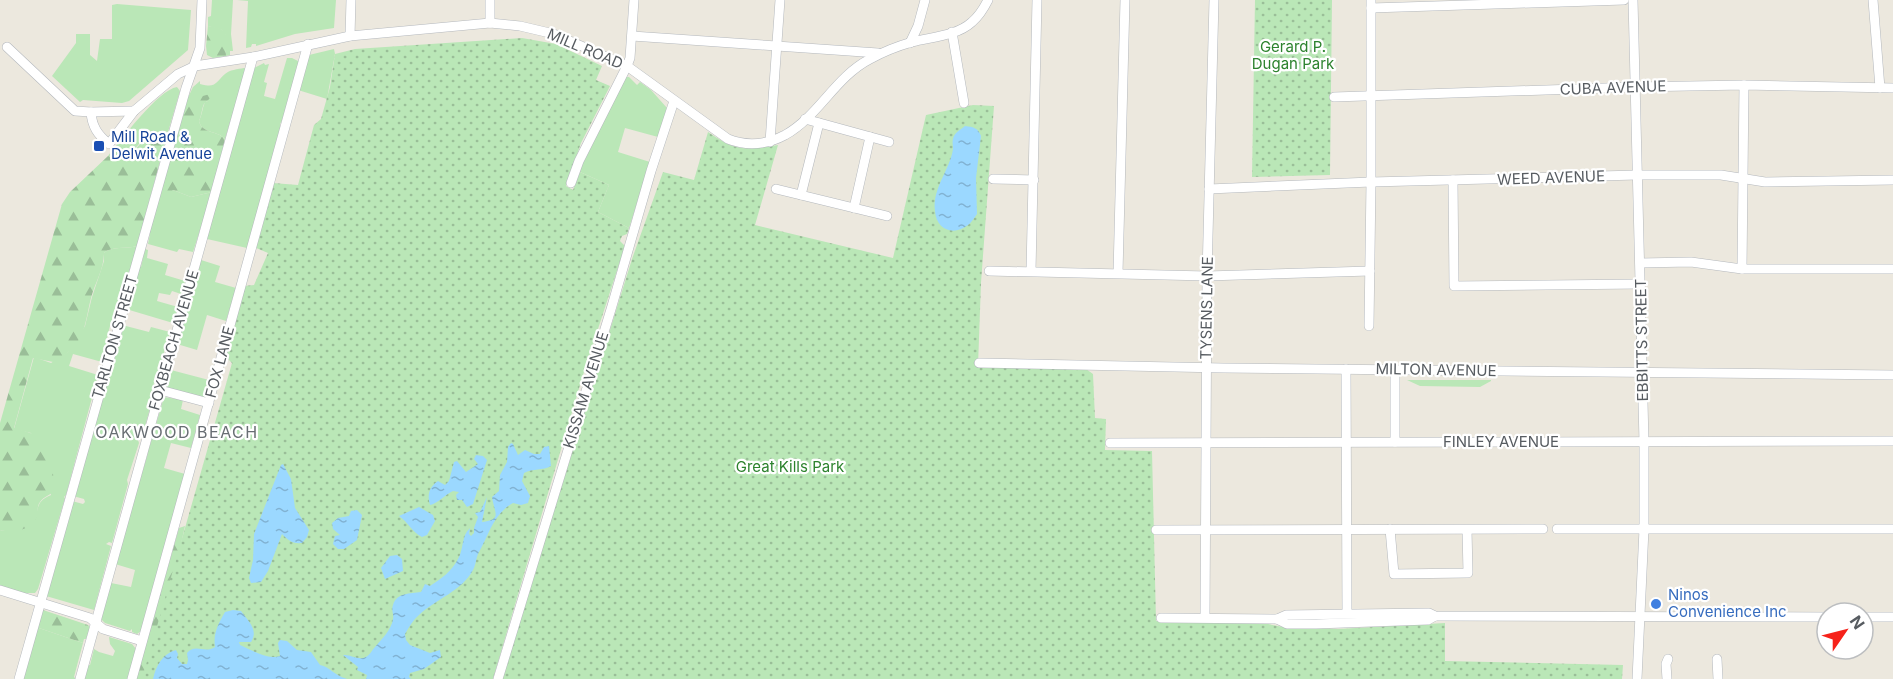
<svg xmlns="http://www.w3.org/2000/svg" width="1893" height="679" font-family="Inter,sans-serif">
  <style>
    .green { fill: #bae7b7 }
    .forest { fill: url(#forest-firs) }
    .park { fill: url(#park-dots) }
    .water { fill: url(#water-ripples) }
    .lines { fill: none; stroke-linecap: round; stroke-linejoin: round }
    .minor-casing { stroke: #b4b8bd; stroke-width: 10 }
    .minor { stroke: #fff; stroke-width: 9 }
    .transit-dot { fill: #1a4fb4; stroke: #fff; stroke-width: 2 }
    .shop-dot { fill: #3f7fe0; stroke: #fff; stroke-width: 2 }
    .labels { text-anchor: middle; stroke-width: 4.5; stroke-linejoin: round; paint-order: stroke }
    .park-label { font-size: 15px; fill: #2d832e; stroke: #fff }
    .street-label { font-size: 15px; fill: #575c61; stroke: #fff }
    .transit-label { font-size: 15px; fill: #164399; stroke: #fff; text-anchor: start }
    .shop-label { font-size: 15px; fill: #366cbe; stroke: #fff; text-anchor: start }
    .neighbourhood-label { font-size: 16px; letter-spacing: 1.5px; fill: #686e73; stroke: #fff }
  </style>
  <defs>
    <pattern id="forest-firs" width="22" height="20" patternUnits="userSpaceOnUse" patternTransform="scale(1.5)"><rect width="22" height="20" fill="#bae7b7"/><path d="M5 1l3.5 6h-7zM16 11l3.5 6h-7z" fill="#9abe98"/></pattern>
    <pattern id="park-dots" width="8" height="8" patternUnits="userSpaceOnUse" patternTransform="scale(1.5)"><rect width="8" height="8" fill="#bae7b7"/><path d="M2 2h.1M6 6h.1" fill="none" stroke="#9abe98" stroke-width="1.8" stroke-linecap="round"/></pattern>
    <pattern id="water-ripples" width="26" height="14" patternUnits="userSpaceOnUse" patternTransform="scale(1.5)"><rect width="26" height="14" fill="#9bd8ff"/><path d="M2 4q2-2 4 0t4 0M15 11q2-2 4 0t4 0" fill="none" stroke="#81b2d2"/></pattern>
  </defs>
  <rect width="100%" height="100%" fill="#ece8de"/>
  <g class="green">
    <polygon points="212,0 233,0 231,34 233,51 230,51 230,55 226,56 226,35 222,30 208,26 208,17 211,16"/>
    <polygon points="237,0 336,0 334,28 295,34 256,46 256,44 252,44 251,47 246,48 248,1"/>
    <polygon points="117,4 191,10 188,50 129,101 122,103 83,100 80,102 52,76 76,43 76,34 90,34 90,55 97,61 100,39 112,39 112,5"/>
    <polygon points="334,49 335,54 327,99 298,90 309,55"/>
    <polygon points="287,58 292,58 298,61 298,69 289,94 286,114 280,124 280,134 247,248 207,239 254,68 264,63 265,65 269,64 264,82 267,83 264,96 275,99"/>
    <path d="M244,68l2,1 -21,70c-8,-9 -23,-5 -26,-18 3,-6 3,-12 6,-19l3,-1 -24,5 9,-19 7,-6v3c16,4 14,0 25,-10 4,-4 13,-5 19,-6z"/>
    <polygon points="626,77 629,77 637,85 640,82 651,90 667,108 658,137 625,128 618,152 650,162 629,228 598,212 609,185 580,172 583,162"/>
    <path d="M177,87l3,4 -12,41c-23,-4 -30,18 -46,28l-14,-4c13,-16 50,-66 69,-69z"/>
    <polygon points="173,190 191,197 212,192 193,252 179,249 177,252 148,244 150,234 147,232 157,194"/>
    <path d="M137,246l-23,77 -3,-1 -4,16 2,1 -7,23 -29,-8 -4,12 29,9 -32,120 -2,2 1,1 -27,91 -3,4h-17l-18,-6v-57l4,1 32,-14c2,-12 3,-17 15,-22l-20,-62 -17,-4 20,-72 17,6 17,-11 17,-26 7,-29 12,-36v-8c7,-7 22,-4 33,-7z"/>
    <polygon points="145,249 148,250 147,258 168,264 165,275 185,281 181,294 172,291 170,295 159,293 157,301 178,307 173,323 126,309 137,266 141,267"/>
    <polygon points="201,260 220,266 215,282 236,288 226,321 207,315 197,350 177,344"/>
    <polygon points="122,325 149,332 151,327 170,332 161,363 160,376 155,375 153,389 155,390 144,430 142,429 138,440 139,443 127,480 128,484 112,543 109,542 106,544 111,546 94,610 46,596 72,501 83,504 85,502 84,499 73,496"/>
    <polygon points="171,370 209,380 210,377 213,376 206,399 169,390 166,387 168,386 169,380 167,380"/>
    <polygon points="1407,380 1491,380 1491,381 1480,387 1420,386"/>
    <polygon points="164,397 183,400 181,409 200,415 191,448 171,443 164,468 185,474 141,631 137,634 132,632 132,629 130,631 105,623 102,620 101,617 111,583 131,587 135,570 115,564 148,453 148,446 150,445"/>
    <polygon points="36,627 83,643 74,677 76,679 21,679"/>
    <polygon points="109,637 132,644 136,649 129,679 83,679 87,665 90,665 94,649 99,652 113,656 115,651 110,644"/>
  </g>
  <g class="forest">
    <path d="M208,26c26,3 17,13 18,30l-13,2 -6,-3 -1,-9z"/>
    <path d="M210,94v4c-1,2 -4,3 -5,5 -3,2 -3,12 -6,18 3,13 18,9 26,18l-13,53 -21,5 -18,-7 -6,5 -10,-1 27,-88 8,-7z"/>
    <path d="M162,131l6,1 -31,114c-11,3 -26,0 -33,7 0,16 -9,30 -13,45 -4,15 -5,32 -14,45 -5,8 -14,11 -19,20l-25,-5 -19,70c9,3 20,4 26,12 10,11 14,35 15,50 -4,5 -11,6 -15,12 -3,4 -2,9 -3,14 -5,14 -24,18 -37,14v-107l62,-219 8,-12 38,-36 14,4c18,-10 17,-23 40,-29z"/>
    <polygon points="185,526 151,679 136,679 179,528"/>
    <polygon points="43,610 88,625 90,628 86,639 84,639 83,643 36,627 40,613"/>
  </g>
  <g class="park">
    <polygon points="1255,0 1332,0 1330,175 1252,177"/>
    <polygon points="522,38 556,44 602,66 596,80 610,86 581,143 566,186 573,190 580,172 609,185 598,212 629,228 627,234 622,236 620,241 625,246 583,375 493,679 142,679 232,363 225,356 244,286 254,285 268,253 254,247 273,183 298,185 314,125 321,119 330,87 335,54 355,49"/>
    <path d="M973,105l21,1 -13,177 -3,83 108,3 7,5 2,44 11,1 -1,31 47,1 4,170 107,2 20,4 55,2 107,-6v38l178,4 -1,14h-1120l130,-420 31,-87 31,8 14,-48c29,20 36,18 70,13l-23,80 138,33 33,-143z"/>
  </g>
  <g class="water">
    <path d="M965,126c9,1 13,2 16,10l-5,42 1,36c-3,4 -6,9 -9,11 -15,12 -32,4 -33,-14 -3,-23 15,-41 18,-62 0,-4 -1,-7 0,-10 1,-6 7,-9 12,-13z"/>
    <path d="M511,443l2,1 5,11 7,-5 9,4h6l4,-7 5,-1 2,20c-8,5 -18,2 -27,7l-2,8 8,15 -2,7 -7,2 -8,-2c-20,11 -24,32 -34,49 -3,5 -3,13 -6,18 -11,21 -37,29 -54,45 -6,5 -10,12 -14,19l1,6 4,5 20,8 10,-3 1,7 -17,12 -14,4 -1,4 2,2h-45l1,-4 -10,-5 1,-3 -15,-12c8,-1 15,6 23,2 4,-2 6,-7 9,-10 6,-7 17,-18 18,-28 1,-5 -2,-9 0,-14 4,-13 17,-11 28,-13l4,-8 5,2c11,-7 22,-15 28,-27 6,-10 3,-23 12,-31l-1,6 2,2 3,-3v-5l4,-11 -3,-4 5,-1 7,-15 -5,25c21,-2 12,-10 10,-25l7,-6 1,-16 7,-13 1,-15z"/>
    <path d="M476,455l7,1 4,4 -14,44 -6,3 -5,-7h-5l-1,-5 3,-3 -6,-1c-7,3 -16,13 -23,14 -3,-10 -1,-18 8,-24l7,4 4,-4 5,-19 3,-1 9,11 12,-8 -4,-5z"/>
    <path d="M283,464l8,15 4,29 14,22 -2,7 -5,6c-10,1 -14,-3 -20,-9l-14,37 -7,11 -10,1 -2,-5 4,-18 1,-26 27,-69z"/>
    <path d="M419,507l14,8 2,6 -8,14 -5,2c-10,-5 -14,-15 -23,-21z"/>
    <polygon points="357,510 362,515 357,540 344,549 338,549 333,544 335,536 340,535 333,529 332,523 338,518 349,516 351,511"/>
    <polygon points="397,555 402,559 403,571 385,579 381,568 390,556"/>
    <path d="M233,610l8,1c7,10 18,19 10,31h-12l1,3c12,5 26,15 40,11l-2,-13 2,-3 7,1 10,9 14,2 9,13c10,2 15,11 27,14h-194c3,-13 9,-25 23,-29l2,4 -1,4 5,6h5l1,-4 -1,-7c8,-10 18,1 28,-6 -2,-13 3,-23 10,-35z"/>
  </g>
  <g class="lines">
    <g class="minor-casing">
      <g id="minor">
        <polyline points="1633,0 1644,442 1644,529 1637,679"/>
        <polyline points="1873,0 1880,88"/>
        <polyline points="1371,8 1624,0"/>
        <polyline points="490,23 490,0"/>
        <polyline points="952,32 964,103"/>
        <polyline points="350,36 351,0"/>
        <polyline points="632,36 878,53"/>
        <polyline points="910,43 918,26 925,0"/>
        <polyline points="7,47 75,111 91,112 134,111"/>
        <polyline points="1334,97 1635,87 1744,85 1893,88"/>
        <path d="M91,112c1,15 7,23 18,32l25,-33 44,-37 17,-8 58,-9 97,-21 140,-13 30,3 34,8 73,32 101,73c20,8 38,6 57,-4 34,-19 50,-58 85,-76 13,-7 28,-13 42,-17 19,-5 45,-6 60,-20 7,-6 12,-14 16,-22"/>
        <polyline points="805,119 889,142"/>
        <polyline points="770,142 780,0"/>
        <polyline points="993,179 1034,180"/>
        <polyline points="1453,180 1454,286 1641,284"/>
        <polyline points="571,183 579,161 627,66 630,58 634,0"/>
        <polyline points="776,189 887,216"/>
        <polyline points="1209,189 1371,182 1637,175 1721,175 1765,182 1893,180"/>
        <polyline points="801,195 819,123"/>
        <polyline points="854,208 870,137"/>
        <polyline points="1640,263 1691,262 1742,269 1893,269"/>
        <polyline points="1742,269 1744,85"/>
        <polyline points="989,271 1207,276 1370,271"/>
        <polyline points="1031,271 1037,0"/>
        <polyline points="1118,273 1125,0"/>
        <polyline points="1369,326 1371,182 1371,0"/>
        <polyline points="979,363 1223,368 1893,375"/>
        <polyline points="1346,369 1347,613"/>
        <polyline points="160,390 209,403"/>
        <polyline points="1395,442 1395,369"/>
        <polyline points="1110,443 1893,441"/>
        <polyline points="1390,529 1394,574 1468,573 1467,530"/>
        <polyline points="1557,529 1893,529"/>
        <polyline points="1156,530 1543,529"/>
        <polyline points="0,590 90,618 103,629 142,641"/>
        <polyline points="1205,617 1207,276 1214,0"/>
        <polyline points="1863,617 1893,617"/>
        <polyline points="1161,618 1277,619 1287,624 1316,624 1428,620 1435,616"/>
        <polyline points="1277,619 1286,615 1429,613 1435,616 1827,617"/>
        <polyline points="1717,659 1718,679"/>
        <polyline points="19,679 186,88 200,48 202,0"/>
        <polyline points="80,679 253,57"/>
        <polyline points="132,679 308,44"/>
        <polyline points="498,679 612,306 651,171 674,101"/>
        <polyline points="1667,679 1666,664 1668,659"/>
      </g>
    </g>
    <use href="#minor" class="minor"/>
  </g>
  <rect class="transit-dot" x="93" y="140" width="12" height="12" rx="3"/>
  <circle class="shop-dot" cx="1656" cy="604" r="6"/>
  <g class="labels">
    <g class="park-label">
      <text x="1293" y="52">Gerard P.<tspan x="1293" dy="17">Dugan Park</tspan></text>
      <text x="790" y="472">Great Kills Park</text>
    </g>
    <g class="street-label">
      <text transform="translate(585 49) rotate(23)" y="5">MILL ROAD</text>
      <text transform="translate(1613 88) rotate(-2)" y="5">CUBA AVENUE</text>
      <text transform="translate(1551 178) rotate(-2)" y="5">WEED AVENUE</text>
      <text transform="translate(1207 308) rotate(-89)" y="5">TYSENS LANE</text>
      <text transform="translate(115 337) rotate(-74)" y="5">TARLTON STREET</text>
      <text transform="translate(174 340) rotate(-74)" y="5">FOXBEACH AVENUE</text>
      <text transform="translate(1642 340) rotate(-91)" y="5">EBBITTS STREET</text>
      <text transform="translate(220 362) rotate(-75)" y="5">FOX LANE</text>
      <text transform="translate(1436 370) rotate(1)" y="5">MILTON AVENUE</text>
      <text transform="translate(586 390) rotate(-73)" y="5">KISSAM AVENUE</text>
      <text x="1501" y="447">FINLEY AVENUE</text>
    </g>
    <g class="transit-label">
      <text x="111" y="142">Mill Road &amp;<tspan x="111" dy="17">Delwit Avenue</tspan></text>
    </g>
    <g class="shop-label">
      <text x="1668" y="600">Ninos<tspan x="1668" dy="17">Convenience Inc</tspan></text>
    </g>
    <g class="neighbourhood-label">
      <text x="177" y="438">OAKWOOD BEACH</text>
    </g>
  </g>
  <g transform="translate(1845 631) rotate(55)"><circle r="28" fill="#ffffff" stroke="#bcbec0" stroke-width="1.5"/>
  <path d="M0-4.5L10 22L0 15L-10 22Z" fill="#f6221a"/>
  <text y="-9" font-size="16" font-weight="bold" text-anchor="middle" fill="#575c61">N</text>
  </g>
</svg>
